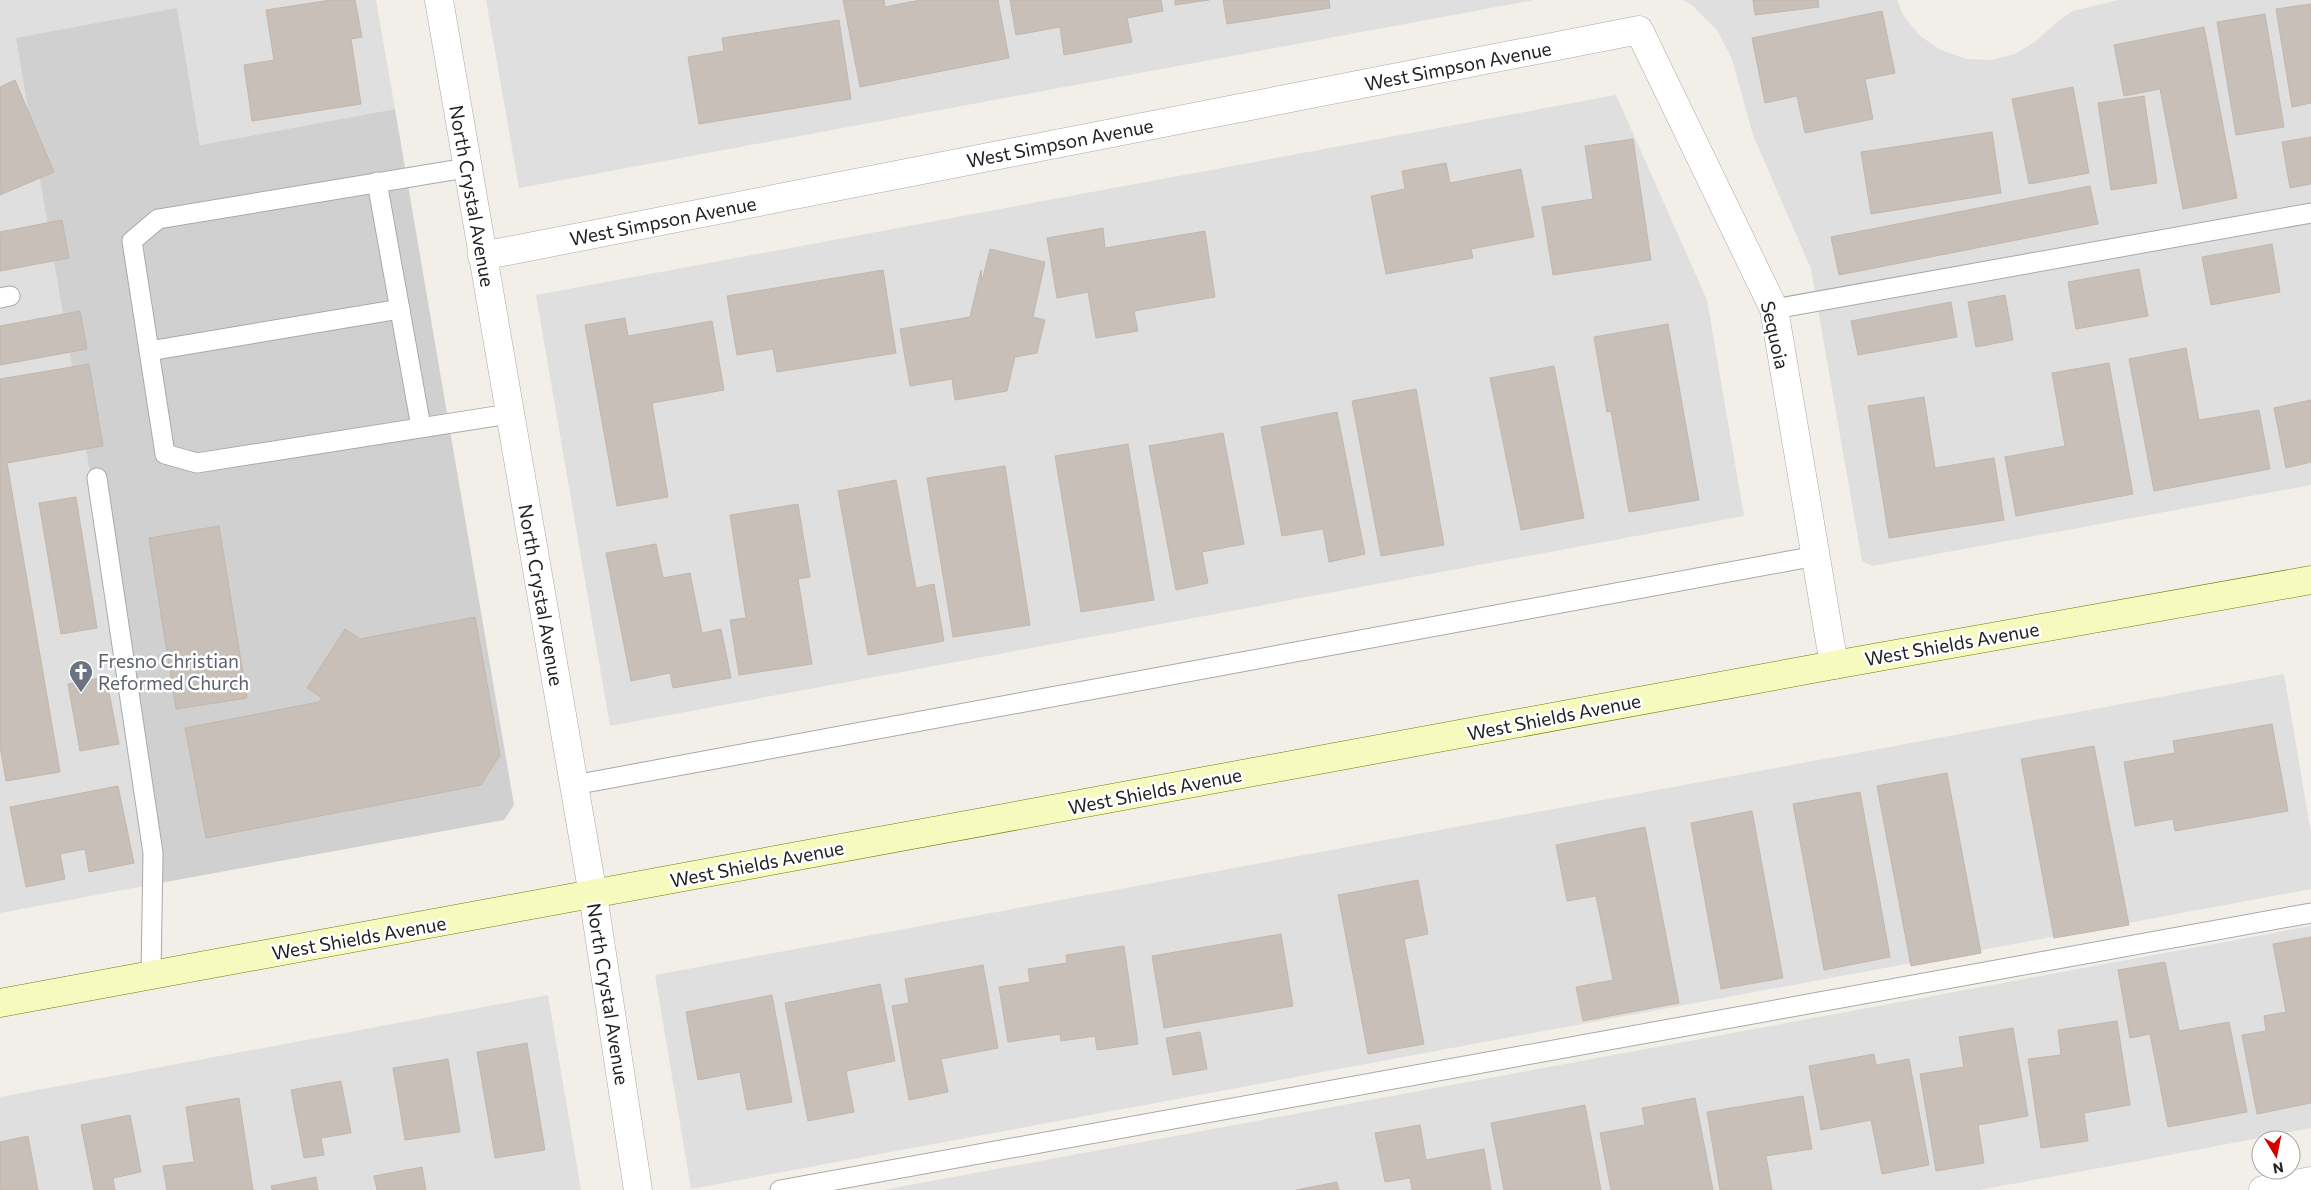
<svg xmlns="http://www.w3.org/2000/svg" width="2311" height="1190" font-family="Commissioner,sans-serif">
  <style>
    .residential { fill: #e0dfdf }
    .religious { fill: #d0d0d0 }
    .building { fill: #c7bfb8; stroke: #c4b6ab }
    .lines { fill: none; stroke-linecap: round; stroke-linejoin: round }
    .lane-casing { stroke: #a9a9a9; stroke-width: 21 }
    .street-casing { stroke: #a9a9a9; stroke-width: 29 }
    .secondary-casing { stroke: #707d05; stroke-width: 29 }
    .lane { stroke: #fff; stroke-width: 19 }
    .street { stroke: #fff; stroke-width: 28 }
    .secondary { stroke: #f7fabf; stroke-width: 28 }
    .labels { text-anchor: middle; stroke-width: 5; stroke-linejoin: round; paint-order: stroke }
    .street-label { font-size: 19px; fill: #222; stroke: #fff }
    .worship-label { font-size: 19px; fill: #5b616d; stroke: #fff; text-anchor: start }
  </style>
  <rect width="100%" height="100%" fill="#f2efe9"/>
  <g class="residential">
    <polygon points="0,0 376,0 395,109 200,145 176,8 160,883 0,913"/>
    <polygon points="486,0 1534,0 519,188"/>
    <polygon points="1683,0 1897,0 1903,15 1920,36 1941,50 1966,59 1991,60 2015,54 2035,42 2058,21 2073,11 2118,0 2311,0 2311,485 1872,566 1862,561 1811,269 1753,135 1732,59 1717,30 1692,5"/>
    <polygon points="1616,95 1707,300 1744,516 610,726 536,295"/>
    <polygon points="2284,674 2311,833 2311,889 691,1189 655,975"/>
    <polygon points="2311,926 2311,1128 2138,1161 1979,1190 883,1190"/>
    <polygon points="548,995 581,1190 0,1190 0,1097"/>
  </g>
  <polygon class="religious" points="177,8 200,145 395,109 514,805 504,820 160,883 16,38"/>
  <g class="building">
    <polygon points="331,0 355,0 362,37 351,39 361,104 252,121 244,65 274,60 266,10"/>
    <polygon points="843,0 884,0 885,7 920,0 998,0 1009,58 860,87"/>
    <polygon points="1010,0 1161,0 1163,11 1127,18 1132,42 1064,55 1060,27 1016,35"/>
    <polygon points="1175,0 1209,0 1175,5"/>
    <polygon points="1223,0 1329,0 1330,8 1227,24"/>
    <polygon points="1753,0 1818,0 1819,7 1755,15"/>
    <polygon points="2311,4 2311,103 2292,107 2276,9"/>
    <polygon points="1882,11 1895,73 1865,79 1873,119 1805,133 1797,96 1765,103 1752,38"/>
    <polygon points="2265,14 2284,127 2236,135 2217,22"/>
    <polygon points="839,20 851,99 699,124 688,57 724,51 722,38"/>
    <polygon points="2204,27 2237,198 2183,209 2160,89 2124,96 2114,45"/>
    <polygon points="15,80 54,172 0,195 0,87"/>
    <polygon points="2073,87 2089,173 2029,184 2012,99"/>
    <polygon points="2144,96 2157,183 2111,190 2098,103"/>
    <polygon points="1992,132 2001,193 1871,214 1861,152"/>
    <polygon points="2311,137 2311,184 2290,188 2282,142"/>
    <polygon points="1633,139 1651,260 1553,275 1542,207 1593,199 1585,146"/>
    <polygon points="1446,163 1450,183 1521,169 1534,237 1471,249 1473,258 1386,274 1371,196 1405,189 1402,171"/>
    <polygon points="2090,186 2098,224 1839,275 1831,237"/>
    <polygon points="62,220 69,258 0,271 0,232"/>
    <polygon points="1103,228 1105,248 1205,231 1215,297 1134,311 1138,331 1096,338 1088,292 1057,298 1047,238"/>
    <polygon points="2272,244 2280,292 2211,305 2202,257"/>
    <polygon points="990,249 1045,262 1033,317 1045,320 1037,353 1015,357 1007,391 955,400 952,379 910,386 900,329 970,317 981,270 982,281"/>
    <polygon points="2139,269 2148,316 2076,329 2068,282"/>
    <polygon points="883,270 896,353 777,372 773,349 737,355 727,296"/>
    <polygon points="2005,295 2013,340 1976,347 1968,302"/>
    <polygon points="1951,302 1957,337 1858,355 1851,321"/>
    <polygon points="80,311 87,349 0,365 0,326"/>
    <polygon points="625,318 628,336 712,321 724,390 652,403 668,497 617,506 585,325"/>
    <polygon points="1668,324 1699,500 1629,512 1611,411 1607,412 1594,337"/>
    <polygon points="2186,348 2199,420 2259,410 2270,469 2154,491 2129,359"/>
    <polygon points="2109,363 2133,494 2016,516 2005,457 2065,446 2052,373"/>
    <polygon points="89,364 103,446 7,463 60,772 6,781 0,746 0,379"/>
    <polygon points="1554,366 1584,518 1521,530 1490,378"/>
    <polygon points="1416,389 1444,545 1381,556 1352,401"/>
    <polygon points="1924,397 1935,468 1994,458 2004,520 1889,538 1868,406"/>
    <polygon points="2311,400 2311,462 2286,468 2274,408"/>
    <polygon points="1337,412 1365,554 1329,562 1323,529 1282,536 1261,427"/>
    <polygon points="1223,433 1244,544 1202,552 1208,583 1176,590 1149,446"/>
    <polygon points="1128,444 1154,600 1081,612 1055,456"/>
    <polygon points="1005,466 1030,625 953,637 927,478"/>
    <polygon points="896,480 916,588 934,584 944,641 868,655 838,491"/>
    <polygon points="76,497 97,628 61,634 39,503"/>
    <polygon points="798,504 810,577 798,579 812,664 739,675 730,620 746,618 730,515"/>
    <polygon points="219,526 247,698 176,709 149,538"/>
    <polygon points="656,544 663,578 690,573 702,633 721,629 731,678 673,688 670,673 631,681 606,553"/>
    <polygon points="475,617 500,755 481,785 206,838 185,728 319,702 322,698 307,688 345,629 360,639"/>
    <polygon points="106,677 119,744 80,751 68,684"/>
    <polygon points="2272,724 2288,811 2175,831 2173,819 2135,826 2124,762 2175,753 2173,741"/>
    <polygon points="2094,746 2129,925 2054,938 2021,759"/>
    <polygon points="1947,773 1981,953 1911,966 1877,786"/>
    <polygon points="118,786 134,863 89,872 85,849 60,854 65,879 26,887 10,807"/>
    <polygon points="1860,792 1890,957 1824,970 1793,804"/>
    <polygon points="1752,811 1783,978 1721,989 1691,823"/>
    <polygon points="1645,827 1679,1003 1583,1021 1576,987 1613,980 1596,896 1567,901 1556,845"/>
    <polygon points="1418,880 1428,934 1404,939 1424,1044 1368,1054 1338,895"/>
    <polygon points="1281,934 1293,1006 1164,1028 1152,956"/>
    <polygon points="2311,937 2311,1103 2257,1114 2242,1035 2266,1031 2264,1016 2286,1012 2273,944"/>
    <polygon points="1124,946 1138,1044 1097,1050 1095,1036 1061,1041 1060,1034 1008,1042 999,987 1030,982 1028,969 1067,963 1066,955"/>
    <polygon points="2165,962 2179,1031 2229,1022 2247,1112 2168,1127 2150,1034 2130,1038 2118,970"/>
    <polygon points="983,965 998,1048 941,1059 948,1092 909,1100 892,1006 909,1003 905,979"/>
    <polygon points="880,984 895,1061 846,1071 854,1112 808,1121 785,1003"/>
    <polygon points="772,995 792,1102 747,1110 740,1072 698,1080 686,1012"/>
    <polygon points="2117,1021 2130,1105 2084,1113 2088,1141 2041,1148 2028,1059 2061,1055 2058,1030"/>
    <polygon points="2013,1028 2028,1116 1978,1125 1984,1163 1936,1171 1920,1074 1964,1067 1959,1037"/>
    <polygon points="1200,1032 1207,1069 1173,1075 1166,1038"/>
    <polygon points="527,1043 545,1150 495,1158 477,1052"/>
    <polygon points="1874,1054 1876,1065 1909,1059 1929,1165 1882,1174 1871,1120 1821,1130 1809,1066"/>
    <polygon points="448,1059 460,1132 405,1140 393,1068"/>
    <polygon points="341,1081 351,1133 321,1138 324,1155 304,1158 291,1090"/>
    <polygon points="1803,1096 1812,1149 1766,1156 1772,1190 1720,1190 1707,1112"/>
    <polygon points="239,1098 253,1190 167,1190 163,1166 194,1162 186,1107"/>
    <polygon points="1695,1098 1713,1190 1611,1190 1600,1133 1645,1125 1642,1108"/>
    <polygon points="1585,1105 1601,1190 1504,1190 1491,1123"/>
    <polygon points="130,1115 141,1172 113,1178 115,1190 94,1190 81,1125"/>
    <polygon points="1420,1125 1426,1160 1484,1149 1491,1190 1412,1190 1410,1178 1385,1182 1375,1133"/>
    <polygon points="28,1136 38,1190 0,1190 0,1142"/>
    <polygon points="422,1167 426,1190 377,1190 374,1176"/>
    <polygon points="316,1177 318,1190 272,1190 271,1186"/>
    <polygon points="1337,1182 1339,1190 1296,1190"/>
  </g>
  <g class="lines">
    <g class="lane-casing">
      <g id="lane">
        <polyline points="466,168 158,219 132,241 165,454 197,463 509,414"/>
        <polyline points="377,182 421,427"/>
        <polyline points="0,298 10,296"/>
        <polyline points="1774,309 2311,213"/>
        <polyline points="149,351 400,309"/>
        <polyline points="97,478 153,853 151,976"/>
        <polyline points="574,785 1816,556"/>
        <polyline points="780,1190 2311,913"/>
      </g>
    </g>
    <g class="street-casing">
      <g id="street">
        <polyline points="439,0 593,895 638,1190"/>
        <polyline points="482,256 1639,30 1774,309 1834,665"/>
        <polyline points="2263,1190 2311,1181"/>
      </g>
    </g>
    <g class="secondary-casing">
      <polyline id="secondary" points="0,1003 1834,665 2311,580"/>
    </g>
    <use href="#lane" class="lane"/>
    <use href="#street" class="street"/>
    <use href="#secondary" class="secondary"/>
  </g>
  <defs>
    <g id="church-pin" transform="scale(1.25)"><path d="M0 17L-7.5 6A9.5 9.5 0 1 1 7.5 6Z" fill="#6b7280" stroke="#fff"/><path d="M-1.2-6h2.4v3.5h3.3v2.4h-3.3V6h-2.4V-.1h-3.3v-2.4h3.3Z" fill="#fff"/></g>
  </defs>
  <g fill-rule="evenodd">
    <use href="#church-pin" x="81" y="672"/>
  </g>
  <g class="labels">
    <g class="street-label">
      <text transform="translate(1458 66) rotate(-11)" y="7">West Simpson Avenue</text>
      <text transform="translate(1060 143) rotate(-11)" y="7">West Simpson Avenue</text>
      <text transform="translate(472 196) rotate(80)" y="7">North Crystal Avenue</text>
      <text transform="translate(663 221) rotate(-11)" y="7">West Simpson Avenue</text>
      <text transform="translate(1775 335) rotate(77)" y="7">Sequoia</text>
      <text transform="translate(541 595) rotate(80)" y="7">North Crystal Avenue</text>
      <text transform="translate(1952 644) rotate(-10)" y="7">West Shields Avenue</text>
      <text transform="translate(1554 717) rotate(-11)" y="7">West Shields Avenue</text>
      <text transform="translate(1155 791) rotate(-11)" y="7">West Shields Avenue</text>
      <text transform="translate(757 864) rotate(-11)" y="7">West Shields Avenue</text>
      <text transform="translate(359 938) rotate(-10)" y="7">West Shields Avenue</text>
      <text transform="translate(608 994) rotate(81)" y="7">North Crystal Avenue</text>
    </g>
    <g class="worship-label">
      <text x="98" y="668">Fresno Christian<tspan x="98" dy="22">Reformed Church</tspan></text>
    </g>
  </g>
  <g transform="translate(2276 1155) rotate(170)"><circle r="24" fill="#ffffff" stroke="#a7a7a7"/>
  <path d="M0-4L9 19L0 12L-9 19Z" fill="#d40000"/>
  <text y="-8" font-size="14" font-weight="bold" text-anchor="middle" fill="#222222">N</text>
  </g>
</svg>
